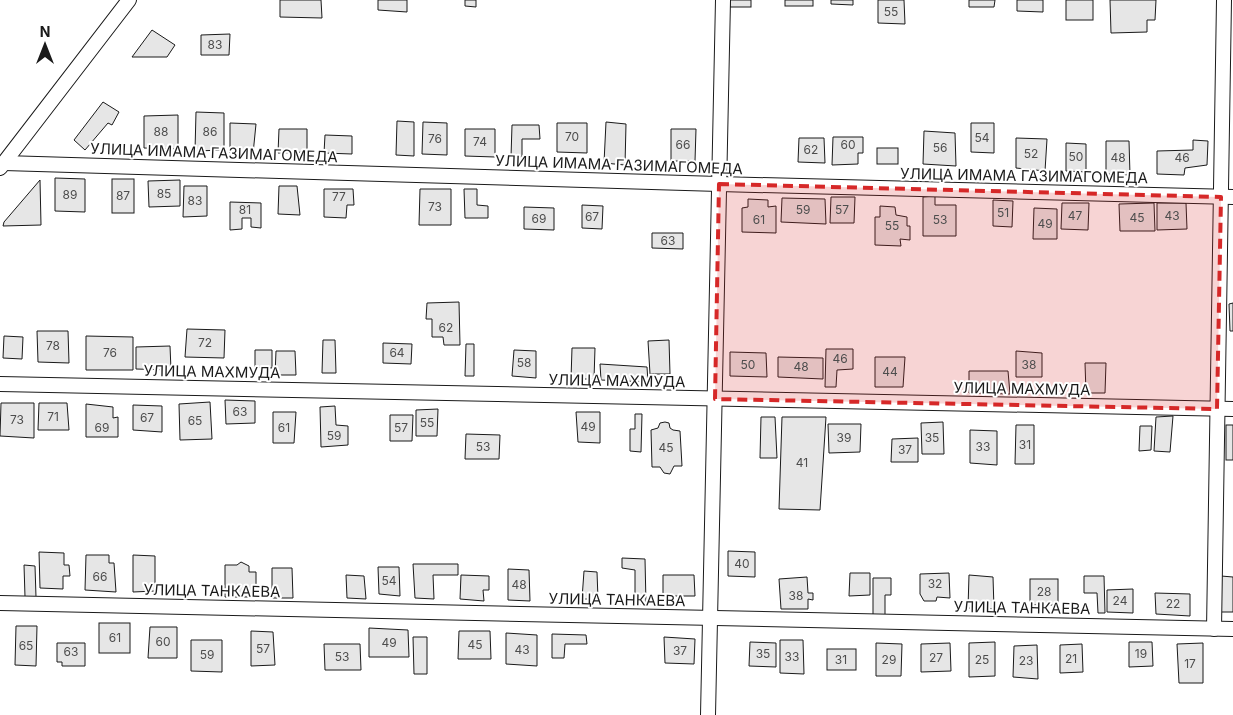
<svg xmlns="http://www.w3.org/2000/svg" width="1233" height="715" font-family="Inter,sans-serif">
  <style>
    .building { fill: #e6e6e6; stroke: #1a1a1a }
    .lines { fill: none; stroke-linecap: round; stroke-linejoin: round }
    .street-casing { stroke: #1a1a1a; stroke-width: 16 }
    .street { stroke: #fff; stroke-width: 14 }
    .marked { fill: #d62828; fill-opacity: 0.2; stroke: #d62828; stroke-width: 4; stroke-dasharray: 10 6; stroke-linejoin: round }
    .labels { text-anchor: middle; stroke-width: 4; stroke-linejoin: round; paint-order: stroke }
    .number-label { font-size: 12px; fill: #4d4d4d }
    .street-label { font-size: 15px; fill: #1a1a1a; stroke: #fff }
  </style>
  <rect width="100%" height="100%" fill="#fff"/>
  <g class="building">
    <polygon points="280,0 321,0 322,18 280,17"/>
    <polygon points="378,0 407,0 407,12 378,10"/>
    <polygon points="465,0 476,0 476,7 465,6"/>
    <rect x="730" y="0" width="21" height="7"/>
    <rect x="785" y="0" width="28" height="6"/>
    <polygon points="831,0 853,0 853,5 831,4"/>
    <polygon points="878,0 904,0 905,24 878,23"/>
    <polygon points="969,0 995,0 994,7 969,7"/>
    <polygon points="1017,0 1043,0 1043,12 1017,11"/>
    <rect x="1066" y="0" width="27" height="20"/>
    <polygon points="1110,0 1156,0 1155,20 1147,20 1147,32 1111,33"/>
    <polygon points="152,30 175,45 167,57 132,57"/>
    <polygon points="230,34 229,55 201,55 201,35"/>
    <polygon points="103,102 119,112 112,125 108,123 85,150 74,140"/>
    <polygon points="196,112 224,113 224,150 195,151"/>
    <polygon points="178,115 178,149 144,148 144,116"/>
    <polygon points="397,121 414,122 414,156 396,155"/>
    <polygon points="423,122 447,123 447,155 422,154"/>
    <polygon points="606,122 626,124 625,165 604,163"/>
    <polygon points="230,123 256,124 253,154 230,153"/>
    <polygon points="557,123 587,123 587,153 557,152"/>
    <polygon points="971,123 994,123 994,153 971,152"/>
    <polygon points="512,125 539,125 540,139 522,139 522,157 511,157"/>
    <polygon points="279,129 307,129 307,152 278,153"/>
    <polygon points="465,129 495,129 495,157 465,156"/>
    <polygon points="671,129 696,129 695,161 671,161"/>
    <polygon points="924,131 955,133 956,166 923,164"/>
    <polygon points="325,135 352,136 352,154 324,153"/>
    <polygon points="833,137 863,137 863,153 858,153 858,164 832,165"/>
    <polygon points="799,138 824,138 825,163 798,162"/>
    <polygon points="1016,138 1047,139 1045,171 1016,168"/>
    <polygon points="1193,140 1208,141 1207,165 1185,168 1184,175 1157,174 1157,151 1193,150"/>
    <polygon points="1106,141 1129,141 1130,175 1106,174"/>
    <polygon points="1066,143 1086,144 1086,172 1066,171"/>
    <rect x="877" y="148" width="21" height="16"/>
    <polygon points="55,178 85,179 85,212 55,211"/>
    <rect x="112" y="179" width="22" height="34"/>
    <polygon points="40,180 41,225 3,226 4,222"/>
    <polygon points="180,180 180,206 149,207 148,181"/>
    <polygon points="184,186 207,186 207,216 183,217"/>
    <polygon points="279,186 297,186 300,215 278,214"/>
    <polygon points="324,189 353,189 354,205 347,205 346,218 324,217"/>
    <polygon points="420,189 451,189 451,225 419,225"/>
    <polygon points="464,189 477,189 477,205 488,206 488,218 465,218"/>
    <polygon points="935,196 935,205 956,205 956,236 923,236 923,197"/>
    <polygon points="831,197 855,197 854,223 830,223"/>
    <polygon points="782,198 825,199 826,224 781,222"/>
    <polygon points="748,199 768,200 768,207 776,206 776,233 742,232 742,208 748,207"/>
    <polygon points="993,200 1013,201 1012,227 993,226"/>
    <polygon points="230,202 261,203 261,228 251,227 251,218 242,218 242,229 230,230"/>
    <polygon points="1062,203 1089,203 1088,230 1061,229"/>
    <polygon points="1154,203 1155,231 1120,231 1119,204"/>
    <polygon points="1157,203 1186,203 1187,229 1157,230"/>
    <polygon points="582,205 603,206 602,229 582,228"/>
    <polygon points="880,206 895,207 896,215 907,217 907,226 910,226 910,240 900,239 901,246 875,245 875,217 880,217"/>
    <polygon points="524,207 554,208 554,230 524,229"/>
    <polygon points="1034,208 1057,209 1057,239 1033,239"/>
    <polygon points="652,233 683,233 683,249 652,248"/>
    <polygon points="459,302 460,345 444,345 443,337 432,337 432,319 426,319 427,303"/>
    <polygon points="1233,303 1233,331 1230,331 1229,304"/>
    <polygon points="187,329 225,330 224,358 185,357"/>
    <polygon points="37,331 68,331 69,363 38,362"/>
    <polygon points="4,336 23,337 22,359 3,358"/>
    <polygon points="86,336 133,337 133,370 86,370"/>
    <polygon points="323,340 335,340 336,373 322,373"/>
    <polygon points="669,340 670,374 650,374 648,341"/>
    <polygon points="383,343 412,344 411,364 383,363"/>
    <polygon points="466,344 474,344 474,376 465,376"/>
    <polygon points="170,346 171,370 136,369 136,347"/>
    <polygon points="572,348 595,348 594,379 571,379"/>
    <polygon points="826,349 853,349 853,369 837,370 836,387 825,387"/>
    <polygon points="255,350 272,350 272,368 255,367"/>
    <polygon points="514,350 536,351 536,378 512,376"/>
    <polygon points="276,351 295,351 296,375 275,375"/>
    <polygon points="1016,351 1042,353 1042,377 1016,377"/>
    <polygon points="730,352 766,353 767,377 730,376"/>
    <polygon points="778,357 823,358 823,379 778,377"/>
    <polygon points="875,357 905,357 903,387 875,387"/>
    <polygon points="1085,363 1106,363 1105,393 1086,393"/>
    <polygon points="600,364 647,367 648,382 601,380"/>
    <polygon points="969,371 1008,371 1010,394 969,393"/>
    <polygon points="225,400 255,401 255,423 226,424"/>
    <polygon points="210,402 212,439 180,440 179,404"/>
    <polygon points="1,403 34,403 34,438 0,436"/>
    <polygon points="39,403 67,403 69,430 38,430"/>
    <polygon points="86,404 113,407 113,418 118,417 118,437 86,437"/>
    <polygon points="133,405 162,406 162,432 133,430"/>
    <polygon points="335,406 336,425 348,426 348,445 321,447 320,407"/>
    <polygon points="438,409 437,436 416,436 416,410"/>
    <polygon points="273,412 296,412 294,443 273,443"/>
    <polygon points="576,412 600,412 600,443 578,442"/>
    <polygon points="635,414 642,414 641,452 630,451 630,429 635,429"/>
    <polygon points="390,415 413,415 412,441 390,441"/>
    <polygon points="1173,416 1170,452 1154,451 1156,417"/>
    <polygon points="761,417 775,417 777,458 760,458"/>
    <polygon points="782,417 826,417 820,510 779,509"/>
    <polygon points="665,422 669,423 670,428 673,430 680,431 682,466 674,466 670,474 664,473 660,467 652,467 651,430 658,428 660,423"/>
    <polygon points="943,422 944,454 922,454 921,423"/>
    <polygon points="828,424 861,424 860,452 829,453"/>
    <polygon points="1016,425 1034,425 1034,464 1015,464"/>
    <rect x="1226" y="425" width="7" height="35"/>
    <polygon points="1140,426 1152,426 1151,450 1139,451"/>
    <polygon points="970,430 997,431 997,465 970,463"/>
    <polygon points="466,434 500,435 499,459 465,459"/>
    <polygon points="918,438 918,462 891,462 892,439"/>
    <polygon points="728,551 755,552 755,577 728,576"/>
    <polygon points="39,552 64,553 64,565 69,565 70,576 63,576 63,589 40,588"/>
    <polygon points="86,555 109,555 109,563 114,563 116,592 85,590"/>
    <polygon points="133,555 155,556 155,591 133,592"/>
    <polygon points="622,558 645,559 646,604 635,604 635,570 622,568"/>
    <polygon points="241,562 249,566 249,572 256,572 256,597 225,597 225,565 237,565"/>
    <polygon points="413,564 458,564 458,575 433,575 434,599 415,598"/>
    <polygon points="24,565 35,566 36,597 25,597"/>
    <polygon points="378,567 399,567 400,596 379,594"/>
    <polygon points="272,568 292,568 293,598 272,598"/>
    <polygon points="508,569 529,570 530,601 508,600"/>
    <polygon points="584,571 597,572 598,599 582,599"/>
    <polygon points="850,573 870,573 870,595 849,596"/>
    <polygon points="949,573 950,598 937,597 936,601 924,601 920,594 920,574"/>
    <polygon points="346,575 364,576 366,599 347,598"/>
    <polygon points="461,575 489,576 489,590 483,590 484,601 460,599"/>
    <polygon points="663,575 694,575 695,596 663,596"/>
    <polygon points="969,575 993,577 994,609 968,608"/>
    <polygon points="1084,576 1104,576 1105,613 1098,613 1097,593 1084,593"/>
    <polygon points="1221,576 1233,577 1233,612 1220,612"/>
    <polygon points="807,577 808,593 813,593 813,600 808,599 808,609 781,609 779,579"/>
    <polygon points="873,578 891,578 891,595 885,595 885,616 873,616"/>
    <rect x="1030" y="579" width="28" height="26"/>
    <polygon points="1133,589 1133,613 1107,612 1107,590"/>
    <polygon points="1155,593 1190,594 1190,616 1156,614"/>
    <rect x="99" y="623" width="31" height="30"/>
    <polygon points="16,626 37,626 36,666 15,665"/>
    <polygon points="150,627 177,627 177,658 148,658"/>
    <polygon points="369,628 408,630 409,657 369,657"/>
    <polygon points="251,631 273,632 275,665 251,666"/>
    <polygon points="459,631 490,631 491,659 458,659"/>
    <polygon points="506,633 537,635 537,666 506,664"/>
    <polygon points="552,634 586,635 587,644 565,644 564,658 552,658"/>
    <polygon points="413,637 427,637 427,674 414,674"/>
    <polygon points="664,637 695,639 694,664 665,663"/>
    <polygon points="191,640 222,640 222,672 191,671"/>
    <polygon points="780,640 803,640 804,674 780,673"/>
    <polygon points="750,642 776,643 776,667 749,666"/>
    <polygon points="995,642 995,676 969,677 969,643"/>
    <polygon points="1129,642 1152,642 1153,666 1129,667"/>
    <polygon points="57,643 85,643 85,666 62,666 62,662 57,662"/>
    <polygon points="876,643 902,644 901,676 876,676"/>
    <polygon points="950,643 951,671 921,672 921,644"/>
    <polygon points="1203,643 1203,683 1179,683 1177,644"/>
    <polygon points="324,644 360,644 361,670 325,670"/>
    <polygon points="1082,644 1083,672 1060,673 1060,645"/>
    <polygon points="1037,645 1038,679 1013,677 1014,646"/>
    <rect x="827" y="649" width="29" height="21"/>
  </g>
  <g class="lines">
    <g class="street-casing">
      <g id="street">
        <polyline points="4,163 719,184 1233,197"/>
        <polyline points="0,168 129,0"/>
        <polyline points="0,384 1233,409"/>
        <polyline points="0,603 1233,629"/>
        <polyline points="1214,629 1224,0"/>
        <polyline points="708,715 723,0"/>
      </g>
    </g>
    <use href="#street" class="street"/>
  </g>
  <path class="marked" d="M719,184l502,13 -4,212 -502,-10z"/>
  <g class="labels">
    <g class="number-label">
      <text x="891" y="16">55</text>
      <text x="215" y="49">83</text>
      <text x="161" y="136">88</text>
      <text x="210" y="136">86</text>
      <text x="572" y="141">70</text>
      <text x="982" y="142">54</text>
      <text x="435" y="143">76</text>
      <text x="480" y="146">74</text>
      <text x="683" y="149">66</text>
      <text x="848" y="149">60</text>
      <text x="940" y="152">56</text>
      <text x="811" y="154">62</text>
      <text x="1031" y="158">52</text>
      <text x="1076" y="161">50</text>
      <text x="1118" y="162">48</text>
      <text x="1182" y="162">46</text>
      <text x="164" y="198">85</text>
      <text x="70" y="199">89</text>
      <text x="123" y="200">87</text>
      <text x="339" y="201">77</text>
      <text x="195" y="205">83</text>
      <text x="435" y="211">73</text>
      <text x="245" y="214">81</text>
      <text x="803" y="214">59</text>
      <text x="842" y="214">57</text>
      <text x="1003" y="217">51</text>
      <text x="1075" y="220">47</text>
      <text x="1172" y="220">43</text>
      <text x="592" y="221">67</text>
      <text x="1137" y="222">45</text>
      <text x="539" y="223">69</text>
      <text x="759" y="224">61</text>
      <text x="940" y="224">53</text>
      <text x="1045" y="228">49</text>
      <text x="892" y="230">55</text>
      <text x="668" y="245">63</text>
      <text x="446" y="332">62</text>
      <text x="205" y="347">72</text>
      <text x="53" y="350">78</text>
      <text x="110" y="357">76</text>
      <text x="397" y="357">64</text>
      <text x="840" y="363">46</text>
      <text x="524" y="367">58</text>
      <text x="748" y="369">50</text>
      <text x="1029" y="369">38</text>
      <text x="801" y="371">48</text>
      <text x="890" y="376">44</text>
      <text x="240" y="416">63</text>
      <text x="53" y="421">71</text>
      <text x="147" y="422">67</text>
      <text x="17" y="424">73</text>
      <text x="195" y="425">65</text>
      <text x="427" y="427">55</text>
      <text x="588" y="431">49</text>
      <text x="102" y="432">69</text>
      <text x="284" y="432">61</text>
      <text x="401" y="432">57</text>
      <text x="334" y="440">59</text>
      <text x="844" y="442">39</text>
      <text x="932" y="442">35</text>
      <text x="1025" y="449">31</text>
      <text x="483" y="451">53</text>
      <text x="983" y="451">33</text>
      <text x="666" y="452">45</text>
      <text x="905" y="454">37</text>
      <text x="802" y="467">41</text>
      <text x="742" y="568">40</text>
      <text x="100" y="581">66</text>
      <text x="389" y="585">54</text>
      <text x="935" y="588">32</text>
      <text x="519" y="589">48</text>
      <text x="1044" y="596">28</text>
      <text x="796" y="600">38</text>
      <text x="1120" y="605">24</text>
      <text x="1173" y="608">22</text>
      <text x="115" y="642">61</text>
      <text x="163" y="646">60</text>
      <text x="389" y="647">49</text>
      <text x="475" y="649">45</text>
      <text x="26" y="650">65</text>
      <text x="263" y="653">57</text>
      <text x="522" y="654">43</text>
      <text x="680" y="655">37</text>
      <text x="71" y="656">63</text>
      <text x="763" y="658">35</text>
      <text x="1141" y="658">19</text>
      <text x="207" y="659">59</text>
      <text x="342" y="661">53</text>
      <text x="792" y="661">33</text>
      <text x="936" y="662">27</text>
      <text x="1071" y="663">21</text>
      <text x="841" y="664">31</text>
      <text x="889" y="664">29</text>
      <text x="982" y="664">25</text>
      <text x="1026" y="665">23</text>
      <text x="1190" y="668">17</text>
    </g>
    <g class="street-label">
      <text transform="translate(214 153) rotate(2)" y="5">УЛИЦА ИМАМА ГАЗИМАГОМЕДА</text>
      <text transform="translate(619 165) rotate(2)" y="5">УЛИЦА ИМАМА ГАЗИМАГОМЕДА</text>
      <text transform="translate(1024 176) rotate(1)" y="5">УЛИЦА ИМАМА ГАЗИМАГОМЕДА</text>
      <text transform="translate(212 372) rotate(1)" y="5">УЛИЦА МАХМУДА</text>
      <text transform="translate(617 381) rotate(1)" y="5">УЛИЦА МАХМУДА</text>
      <text transform="translate(1022 389) rotate(1)" y="5">УЛИЦА МАХМУДА</text>
      <text transform="translate(212 591) rotate(1)" y="5">УЛИЦА ТАНКАЕВА</text>
      <text transform="translate(617 600) rotate(1)" y="5">УЛИЦА ТАНКАЕВА</text>
      <text transform="translate(1022 608) rotate(1)" y="5">УЛИЦА ТАНКАЕВА</text>
    </g>
  </g>
  <g transform="translate(45 45)" stroke="#ffffff" stroke-width="4" paint-order="stroke">
  <path d="M0-4L9 19L0 12L-9 19Z" fill="#1a1a1a"/>
  <text y="-8" font-size="14" font-weight="bold" text-anchor="middle" fill="#1a1a1a">N</text>
  </g>
</svg>
